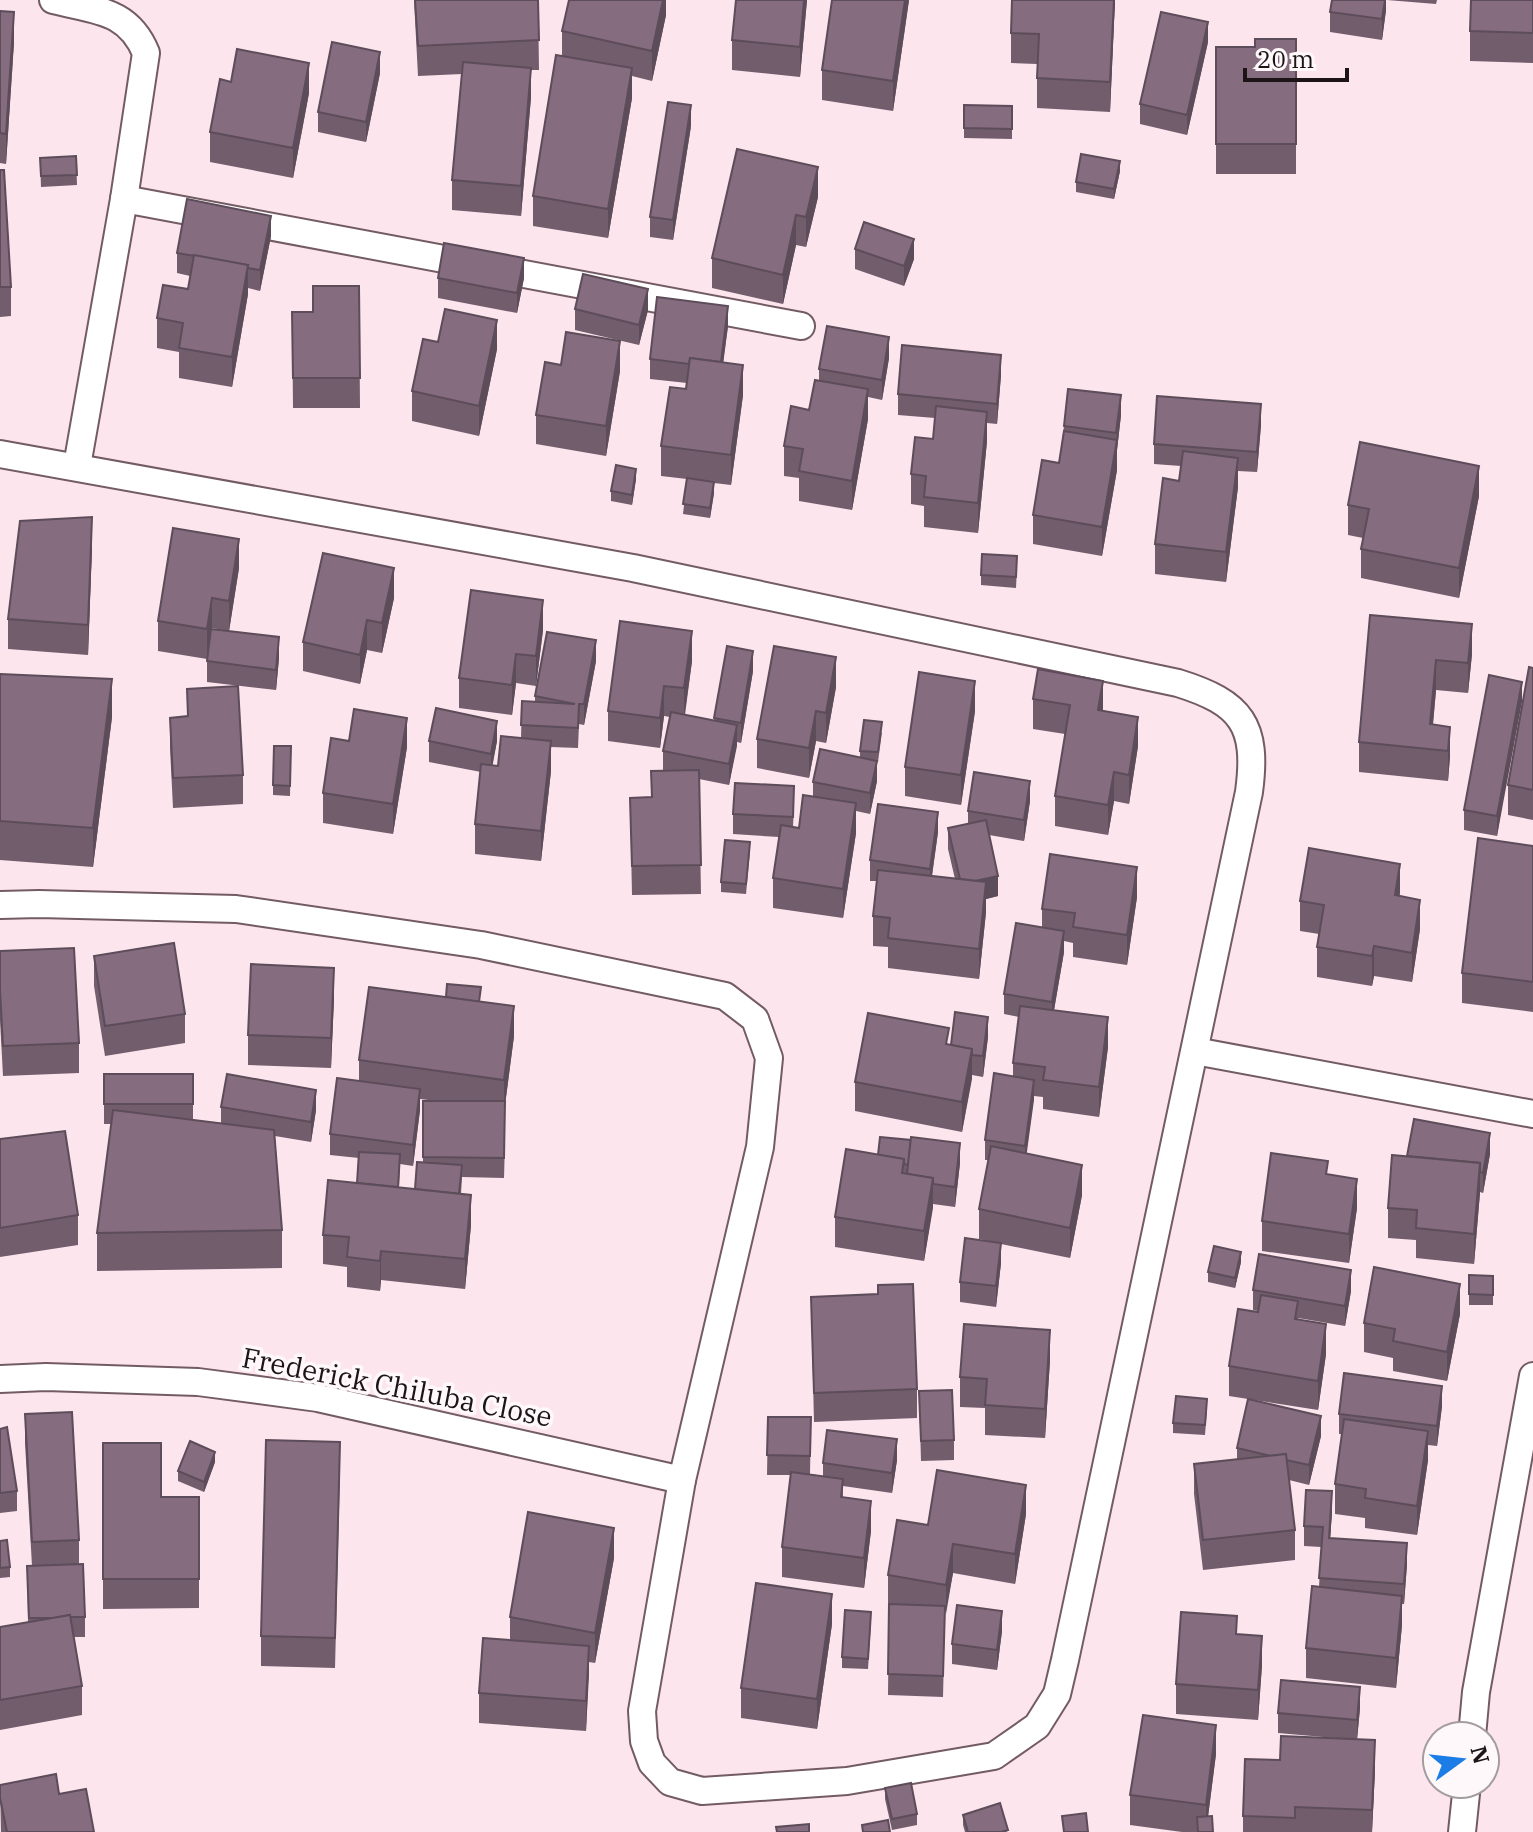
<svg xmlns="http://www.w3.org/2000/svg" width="1533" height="1832" font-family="'IBM Plex Serif',serif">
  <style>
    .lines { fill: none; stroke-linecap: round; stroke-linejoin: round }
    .minor-casing { stroke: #735b64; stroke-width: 30 }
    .minor { stroke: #fff; stroke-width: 26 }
    .wall { fill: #725d6d; fill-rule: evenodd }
    .shaded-wall { fill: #5d4c59 }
    .building { fill: #856c7f; stroke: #5d4c59; stroke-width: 2 }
    .labels { text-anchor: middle; stroke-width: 7; stroke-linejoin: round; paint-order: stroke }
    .street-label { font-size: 28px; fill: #1d1417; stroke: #fef8fa }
  </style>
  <rect width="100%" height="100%" fill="#fde5ed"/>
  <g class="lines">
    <g class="minor-casing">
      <g id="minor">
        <path d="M53,0c42,11 75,9 93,53l-22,146 -47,267"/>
        <polyline points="124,199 801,326"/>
        <path d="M0,454l633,114 545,115c64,20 80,42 71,109l-184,868 -8,34 -20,32 -43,30 -147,25 -145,10 -32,-9 -18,-19 -8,-22 -2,-30 40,-231 78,-333 9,-89 -14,-39 -30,-23 -244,-51 -245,-36 -197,-5 -39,1"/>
        <polyline points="1195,1051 1533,1114"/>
        <polyline points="0,1379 46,1377 198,1382 318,1398 682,1480"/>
        <polyline points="1472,1736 1476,1692 1533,1376"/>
        <polyline points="1462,1832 1467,1784"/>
      </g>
    </g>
    <use href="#minor" class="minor"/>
  </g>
  <g class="wall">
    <polygon points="414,0 538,0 539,70 531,70 531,97 521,216 452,210 452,180 462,74 418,76"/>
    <polygon points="666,0 666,15 652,81 632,76 632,98 608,238 533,226 533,196 562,56 562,31"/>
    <polygon points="807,0 800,77 732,70 732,40"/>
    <polygon points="909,0 893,111 822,100 822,70"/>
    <polygon points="1115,0 1110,112 1037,108 1037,64 1011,63 1011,33"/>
    <polygon points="1386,0 1386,10 1382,40 1330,32 1330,12"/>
    <polygon points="1387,0 1437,0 1436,4"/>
    <polygon points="1533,0 1533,63 1470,61 1470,31"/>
    <polygon points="0,11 14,42 6,164 0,163"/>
    <polygon points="1296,39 1296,174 1216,174 1216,47 1255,47"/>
    <polygon points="1208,42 1187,135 1140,124 1140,104"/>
    <polygon points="380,73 366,142 318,132 318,112"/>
    <polygon points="231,82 309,93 293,178 210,162 210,132"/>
    <polygon points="964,105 1012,106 1012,139 964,138"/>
    <polygon points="691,126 673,240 650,237 650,217"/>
    <polygon points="76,156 77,185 41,187 40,158"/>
    <polygon points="0,170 11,287 11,316 0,317"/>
    <polygon points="1120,171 1114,199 1076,192 1076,182"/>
    <polygon points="818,197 806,247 796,245 783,304 712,288 712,258"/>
    <polygon points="271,236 260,291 248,288 248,294 232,387 179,378 179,352 157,348 157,318 188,289 190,276 177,273 177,253"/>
    <polygon points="855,249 914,259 904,286 855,269"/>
    <polygon points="438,278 524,278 517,313 438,298"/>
    <polygon points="359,286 360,408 293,408 292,312 313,312"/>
    <polygon points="575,309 648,310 639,345 575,330"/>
    <polygon points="728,326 723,362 743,395 731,485 714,483 714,493 710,518 683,514 687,479 661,476 661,446 686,389 687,383 650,379 650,359"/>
    <polygon points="438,342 497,349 479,436 412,421 412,391"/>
    <polygon points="889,358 882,400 868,397 868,419 852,510 799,501 799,478 784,476 784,446 809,410 819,381 819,369"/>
    <polygon points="561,365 620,371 606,456 536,444 536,415"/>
    <polygon points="1001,375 997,424 987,423 987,441 978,533 924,527 924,506 911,504 911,474 933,439 935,418 898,415 898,394"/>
    <polygon points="1121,415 1117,450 1117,470 1102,556 1033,544 1033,515 1059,463 1064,426"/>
    <polygon points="1261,425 1257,472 1238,471 1238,487 1226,582 1155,574 1155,544 1179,481 1181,466 1154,464 1154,444"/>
    <polygon points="636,479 632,505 611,501 611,491"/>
    <polygon points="1479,496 1459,598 1361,578 1361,549 1363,538 1348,535 1348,505"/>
    <polygon points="92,547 88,655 8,649 8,619"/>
    <polygon points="1017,567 1016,588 981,585 981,575"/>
    <polygon points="239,568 229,631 212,628 212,629 279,658 276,690 207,682 207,659 158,651 158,621"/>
    <polygon points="394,598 382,653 367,650 360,684 303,671 303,642"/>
    <polygon points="1370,615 1472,654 1468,693 1436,690 1433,725 1450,727 1450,756 1448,781 1359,772 1359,742"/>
    <polygon points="543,630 536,686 516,683 512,715 459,708 459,678"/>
    <polygon points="596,661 584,725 579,724 578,748 551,747 551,771 541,861 475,854 475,824 481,772 429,762 429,741 497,741 492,765 498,766 521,738 522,701 535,702 535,696"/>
    <polygon points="692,661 685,715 714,721 714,718 753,671 741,743 737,742 729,785 699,779 701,894 632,895 630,798 651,797 651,771 663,771 663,751 670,717 664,716 660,748 608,741 608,711"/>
    <polygon points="1533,668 1533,820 1508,815 1508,785"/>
    <polygon points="0,674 112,717 93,867 0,860"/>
    <polygon points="1522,682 1497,836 1464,830 1464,810"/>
    <polygon points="836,687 826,743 816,741 809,778 757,768 757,739"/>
    <polygon points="187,689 243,775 243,804 173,808 170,748 170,718 187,716"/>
    <polygon points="1033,699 1103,711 1138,746 1129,804 1114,801 1108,835 1055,826 1055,796 1065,734 1033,729"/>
    <polygon points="975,711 961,805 905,796 905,767"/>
    <polygon points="882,732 878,762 877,762 877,781 870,814 856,811 856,833 843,918 773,908 773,878 779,837 733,834 733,814 794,806 793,827 799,828 813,797 813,782 860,757 860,751"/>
    <polygon points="349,741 407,747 393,834 323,823 323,793"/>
    <polygon points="291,746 290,796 273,795 273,785"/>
    <polygon points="1030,801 1024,841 989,835 998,896 986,899 986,912 979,979 888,968 888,947 873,946 873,916 877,881 870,881 870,860 938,832 932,876 955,879 948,849 948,828 968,824 968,811"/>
    <polygon points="1533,846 1533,1012 1462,1003 1462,973"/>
    <polygon points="750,852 746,894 721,892 721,882"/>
    <polygon points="1399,896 1420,929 1412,982 1374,976 1372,986 1317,977 1317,947 1319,934 1300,931 1300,901"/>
    <polygon points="1137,897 1127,965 1073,957 1073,943 1064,941 1064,952 1054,1010 1108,1047 1099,1117 1043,1109 1043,1097 1034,1096 1026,1154 1082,1195 1070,1258 1001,1244 1001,1263 996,1307 960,1302 960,1282 994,1242 979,1239 979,1209 988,1160 985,1160 985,1140 1013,1076 1013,1063 1019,1017 1004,1014 1004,994 1042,928 1042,909"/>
    <polygon points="0,951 79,1043 79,1073 3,1076 0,1020"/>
    <polygon points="94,956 185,1014 185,1043 105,1056 94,986"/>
    <polygon points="334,998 331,1068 248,1065 248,1035"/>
    <path d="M480,1002l34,34 -9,69 -1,73 -42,-1 -1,17 10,31 -6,64 -84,-9 -1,11 -33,-4v-20l-24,-3v-29l34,-52 2,-25 -29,-3v-21l29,-53v-21zM420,1099l16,2h-13v61l-8,27 -16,-2 1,-23 13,2 7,-56z"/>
    <polygon points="988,1037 983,1077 972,1075 962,1132 855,1111 855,1082 949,1044"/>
    <polygon points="104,1074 193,1074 193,1120 221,1123 221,1107 316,1110 311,1142 275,1136 282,1230 282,1268 97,1271 97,1233 112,1124 104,1124"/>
    <polygon points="0,1139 78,1215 78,1245 0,1257"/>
    <polygon points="1490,1154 1483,1193 1480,1192 1474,1264 1416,1258 1416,1240 1388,1238 1388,1208 1407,1156"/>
    <polygon points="878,1155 960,1163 955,1207 933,1204 924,1261 835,1247 835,1217"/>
    <polygon points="1328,1174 1357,1208 1349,1263 1262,1251 1262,1221"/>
    <polygon points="1241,1262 1235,1288 1208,1282 1208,1272"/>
    <polygon points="1469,1275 1493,1276 1493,1305 1469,1305"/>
    <polygon points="1253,1290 1351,1291 1345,1326 1298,1318 1326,1354 1318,1410 1229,1396 1229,1366 1258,1312 1258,1311 1253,1310"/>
    <polygon points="878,1294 917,1389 917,1418 814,1422 811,1297"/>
    <polygon points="1460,1314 1447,1381 1393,1371 1393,1358 1364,1352 1364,1323"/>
    <polygon points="1050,1360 1045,1438 985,1435 985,1408 960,1407 960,1377"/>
    <polygon points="919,1391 954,1440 954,1460 921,1461"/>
    <polygon points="1442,1406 1437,1446 1428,1445 1428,1460 1417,1535 1365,1528 1365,1518 1335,1514 1335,1484 1342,1434 1339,1434 1339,1414"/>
    <polygon points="1207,1409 1205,1435 1173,1433 1173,1423"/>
    <polygon points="25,1414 79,1540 79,1564 85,1617 85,1637 74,1637 82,1686 82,1715 0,1730 0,1627 28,1622 27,1566 32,1566 25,1443"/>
    <polygon points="768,1417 811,1417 810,1474 823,1476 823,1463 897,1460 892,1493 843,1486 843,1497 871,1531 864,1588 782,1577 782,1547 791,1475 767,1475"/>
    <polygon points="0,1429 17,1491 17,1511 0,1513"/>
    <polygon points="1321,1436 1309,1485 1289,1480 1295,1530 1295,1560 1203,1570 1194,1494 1194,1464 1237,1460 1237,1448"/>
    <polygon points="103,1443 161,1497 199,1497 199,1608 103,1609"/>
    <polygon points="215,1462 204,1492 178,1481 178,1471"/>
    <polygon points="340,1472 335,1668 261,1666 261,1636"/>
    <polygon points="1332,1512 1330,1538 1407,1564 1404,1604 1402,1604 1402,1625 1396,1688 1306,1678 1306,1648 1319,1587 1321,1547 1304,1546 1304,1526"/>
    <polygon points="1026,1514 1015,1584 953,1573 945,1614 943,1697 888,1695 889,1605 888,1605 888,1575 928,1525"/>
    <polygon points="0,1541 10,1567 10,1577 0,1578"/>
    <polygon points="614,1558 595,1663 589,1662 586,1731 479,1723 479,1693 510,1640 510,1617"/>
    <polygon points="871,1622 868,1669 842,1668 842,1657"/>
    <polygon points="832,1624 817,1729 741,1718 741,1688"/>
    <polygon points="1002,1631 997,1670 952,1664 952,1644"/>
    <polygon points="1237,1634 1262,1665 1258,1720 1176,1714 1176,1684"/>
    <polygon points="1360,1708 1357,1739 1375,1770 1372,1832 1243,1832 1243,1816 1280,1760 1335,1738 1278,1733 1278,1713"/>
    <polygon points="1216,1754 1208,1817 1213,1832 1182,1832 1130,1825 1130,1795"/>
    <polygon points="0,1785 59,1794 94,1832 1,1832"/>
    <polygon points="885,1788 917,1814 917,1825 892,1830 885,1799"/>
    <polygon points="963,1815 1008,1832 965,1832 963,1825"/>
  </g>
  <g class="shaded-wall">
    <polygon points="663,0 666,0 666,15 652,81 652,51"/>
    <polygon points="804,0 807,0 800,77 800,47"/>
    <polygon points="905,0 909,0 893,111 893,81"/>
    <polygon points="1114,0 1115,0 1110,112 1110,82"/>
    <polygon points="1385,0 1386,0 1386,10 1382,40 1382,19"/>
    <polygon points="14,12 14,42 6,164 6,134"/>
    <polygon points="1208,22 1208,42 1187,135 1187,115"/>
    <polygon points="380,52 380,73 366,142 366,122"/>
    <polygon points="309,63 309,93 293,178 293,148"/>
    <polygon points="531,68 531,97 521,216 521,186"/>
    <polygon points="632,68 632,98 608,238 608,209"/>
    <polygon points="691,105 691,126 673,240 673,220"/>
    <polygon points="1120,161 1120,171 1114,199 1114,189"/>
    <polygon points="818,167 818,197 806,247 806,217"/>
    <polygon points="796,215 796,245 783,304 783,275"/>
    <polygon points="271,216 271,236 260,291 260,270"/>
    <polygon points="914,239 914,259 904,286 904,266"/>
    <polygon points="524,258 524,278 517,313 517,293"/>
    <polygon points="248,265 248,294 232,387 232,357"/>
    <polygon points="648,289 648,310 639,345 639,325"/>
    <polygon points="728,306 728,326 720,388 720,367"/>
    <polygon points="497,320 497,349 479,436 479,406"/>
    <polygon points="889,337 889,358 882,400 882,380"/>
    <polygon points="620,341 620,371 606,456 606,426"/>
    <polygon points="1001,355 1001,375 997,424 997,404"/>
    <polygon points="743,365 743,395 731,485 731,455"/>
    <polygon points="868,389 868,419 852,510 852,481"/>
    <polygon points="1121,395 1121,415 1117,450 1117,470 1102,556 1102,527 1116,442"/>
    <polygon points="1261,404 1261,425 1257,472 1257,452"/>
    <polygon points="987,412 987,441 978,533 978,503"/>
    <polygon points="1238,458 1238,487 1226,582 1226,552"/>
    <polygon points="1479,466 1479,496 1459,598 1459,568"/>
    <polygon points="636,469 636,479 632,505 632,495"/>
    <polygon points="714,482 714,493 710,518 710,508"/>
    <polygon points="92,517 92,547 88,655 88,625"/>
    <polygon points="239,539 239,568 229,631 229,601"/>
    <polygon points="394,568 394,598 382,653 382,623"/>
    <polygon points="212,598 212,628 207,659 207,629"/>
    <polygon points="543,600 543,630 536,686 536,656"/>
    <polygon points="367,620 367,650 360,684 360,655"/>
    <polygon points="1472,624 1472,654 1468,693 1468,663"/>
    <polygon points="692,631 692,661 684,718 684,688"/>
    <polygon points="279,637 279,658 276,690 276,670"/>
    <polygon points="596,640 596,661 584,725 584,704"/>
    <polygon points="753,651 753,671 741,743 741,723"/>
    <polygon points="516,654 516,683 512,715 512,685"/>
    <polygon points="836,657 836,687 826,743 826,713"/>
    <polygon points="1436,660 1436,690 1430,754 1430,724"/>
    <polygon points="112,679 112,717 93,867 93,828"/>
    <polygon points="975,681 975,711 961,805 961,775"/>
    <polygon points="1103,681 1103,710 1098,710"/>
    <polygon points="1522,682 1522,702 1497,836 1497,816"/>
    <polygon points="664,686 664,716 660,748 660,718"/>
    <polygon points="816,711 816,741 809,778 809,748"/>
    <polygon points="1138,717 1138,746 1129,804 1129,775"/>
    <polygon points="407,718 407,747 393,834 393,804"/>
    <polygon points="497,721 497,741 491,774 491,754"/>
    <polygon points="737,725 737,746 729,785 729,764"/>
    <polygon points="1450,727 1450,756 1448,781 1448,751"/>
    <polygon points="551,741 551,771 541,861 541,831"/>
    <polygon points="877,761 877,781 870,814 870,793"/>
    <polygon points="1114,772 1114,801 1108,835 1108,805"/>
    <polygon points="1030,781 1030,801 1024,841 1024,820"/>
    <polygon points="856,803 856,833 843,918 843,889"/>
    <polygon points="938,812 938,832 930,889 930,869"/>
    <polygon points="1400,864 1400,893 1395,925 1395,895"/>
    <polygon points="1137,867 1137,897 1127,965 1127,935"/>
    <polygon points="998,876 998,896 986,899 986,912 979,979 979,949 961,884"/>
    <polygon points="1420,900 1420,929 1412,982 1412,953"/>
    <polygon points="1064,931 1064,952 1052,1022 1052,1002"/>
    <polygon points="1374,946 1374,976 1372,986 1372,956"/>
    <polygon points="334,968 334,998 331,1068 331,1038"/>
    <polygon points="514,1006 514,1036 505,1105 504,1178 504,1080"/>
    <polygon points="988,1017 988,1037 983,1077 983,1056"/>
    <polygon points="1108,1017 1108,1047 1099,1117 1099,1087"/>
    <polygon points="972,1049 972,1079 962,1132 962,1102"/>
    <polygon points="1034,1080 1034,1100 1025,1166 1025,1146"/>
    <polygon points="420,1089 420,1110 413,1166 413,1145"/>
    <polygon points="316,1090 316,1110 311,1142 311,1122"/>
    <polygon points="1490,1133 1490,1154 1483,1193 1483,1173"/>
    <polygon points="960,1143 960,1163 955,1207 955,1187"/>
    <polygon points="1480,1163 1480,1193 1474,1264 1474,1234"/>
    <polygon points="1082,1165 1082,1195 1070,1258 1070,1228"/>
    <polygon points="933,1178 933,1208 924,1261 924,1231"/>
    <polygon points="1357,1179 1357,1208 1349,1263 1349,1234"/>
    <polygon points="471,1195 471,1225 465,1289 465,1259"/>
    <polygon points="1001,1243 1001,1263 996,1307 996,1286"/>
    <polygon points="381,1251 381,1280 380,1291 380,1261"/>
    <polygon points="1241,1252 1241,1262 1235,1288 1235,1278"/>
    <polygon points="1351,1270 1351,1291 1345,1326 1345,1306"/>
    <polygon points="1460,1284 1460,1314 1447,1381 1447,1352"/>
    <polygon points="1326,1324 1326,1354 1318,1410 1318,1381"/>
    <polygon points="1050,1330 1050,1360 1045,1438 1045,1409"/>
    <polygon points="1442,1386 1442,1406 1437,1446 1437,1426"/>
    <polygon points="1321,1416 1321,1436 1309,1485 1309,1465"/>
    <polygon points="1428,1431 1428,1460 1417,1535 1417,1506"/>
    <polygon points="897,1439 897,1460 892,1493 892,1473"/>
    <polygon points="215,1452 215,1462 204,1492 204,1482"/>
    <polygon points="1026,1485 1026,1514 1015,1584 1015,1554"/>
    <polygon points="1332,1491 1332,1512 1329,1558 1329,1538"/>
    <polygon points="871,1501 871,1531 864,1588 864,1558"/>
    <polygon points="614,1528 614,1558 595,1663 595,1633"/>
    <polygon points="1407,1543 1407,1564 1404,1604 1404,1584"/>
    <polygon points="953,1544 953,1573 946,1614 946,1585"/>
    <polygon points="832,1594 832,1624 817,1729 817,1699"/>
    <polygon points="1402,1596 1402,1625 1396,1688 1396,1658"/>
    <polygon points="1002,1611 1002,1631 997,1670 997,1650"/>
    <polygon points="1262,1636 1262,1665 1258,1720 1258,1690"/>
    <polygon points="589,1646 589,1675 586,1731 586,1701"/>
    <polygon points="1360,1687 1360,1708 1357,1740 1357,1720"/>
    <polygon points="1216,1725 1216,1754 1206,1832 1206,1805"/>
    <polygon points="1375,1740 1375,1770 1372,1832 1372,1810"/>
  </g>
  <g class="building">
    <polygon points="415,0 538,0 539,40 418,46"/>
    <polygon points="569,0 663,0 652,51 562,31"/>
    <polygon points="736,0 804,0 800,47 732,40"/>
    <polygon points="832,0 905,0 893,81 822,70"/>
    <polygon points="1012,0 1114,0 1110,82 1037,78 1039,34 1011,33"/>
    <polygon points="1332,0 1385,0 1382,19 1330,12"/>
    <polygon points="1471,0 1533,0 1533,33 1470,31"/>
    <polygon points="0,11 14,12 6,134 0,133"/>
    <polygon points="1161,12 1208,22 1187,115 1140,104"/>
    <polygon points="1255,39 1296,39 1296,144 1216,144 1216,47 1255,47"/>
    <polygon points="332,42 380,52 366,122 318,112"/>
    <polygon points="237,49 309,63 293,148 210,132 220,79 231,82"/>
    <polygon points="556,55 632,68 608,209 533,196"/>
    <polygon points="463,62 531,68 521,186 452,180"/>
    <polygon points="668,102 691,105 673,220 650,217"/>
    <polygon points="964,105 1012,106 1012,129 964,128"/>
    <polygon points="737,149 818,167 806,217 796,215 783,275 712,258"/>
    <polygon points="1081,154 1120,161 1114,189 1076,182"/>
    <polygon points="76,156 77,175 41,176 40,158"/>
    <polygon points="0,170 4,170 11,287 0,287"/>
    <polygon points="187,199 271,216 260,270 247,268 248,265 177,253"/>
    <polygon points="864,222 914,239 904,266 855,249"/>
    <polygon points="444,243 524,258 517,293 438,278"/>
    <polygon points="194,255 248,265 232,357 179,348 183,323 157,318 163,285 188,289"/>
    <polygon points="583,274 648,289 639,325 575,309"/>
    <polygon points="313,286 359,286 360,378 293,378 292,312 313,312"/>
    <polygon points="657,297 728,306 721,362 690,358 689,364 650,359"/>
    <polygon points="445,309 497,320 479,406 412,391 423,339 438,342"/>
    <polygon points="827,326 889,337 882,380 819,369"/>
    <polygon points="566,332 620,341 606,426 536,415 545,362 561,365"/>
    <polygon points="902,345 1001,355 997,404 898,394"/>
    <polygon points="690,358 743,365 731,455 661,446 670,387 686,389"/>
    <polygon points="815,380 868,389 852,481 799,471 803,449 784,446 791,406 809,410"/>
    <polygon points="1068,389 1121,395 1116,433 1064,426"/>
    <polygon points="1157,396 1261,404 1257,452 1154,444"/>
    <polygon points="936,406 987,412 978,503 924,497 926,476 911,474 915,437 933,439"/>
    <polygon points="1064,431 1117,440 1102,527 1033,515 1042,460 1059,463"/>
    <polygon points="1360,442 1479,466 1459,568 1361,549 1369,509 1348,505"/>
    <polygon points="1183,451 1238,458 1226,552 1155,544 1163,478 1179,481"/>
    <polygon points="616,465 636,469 632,495 611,491"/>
    <polygon points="687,478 714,482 710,508 683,504"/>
    <polygon points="92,517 88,625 8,619 20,521"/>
    <polygon points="173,528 239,539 229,601 212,598 207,629 158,621"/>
    <polygon points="323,553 394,568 382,623 367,620 360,655 303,642"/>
    <polygon points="982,554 1017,556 1016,577 981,575"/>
    <polygon points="471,590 543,600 536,656 516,654 512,685 459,678"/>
    <polygon points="1370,615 1472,624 1468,663 1436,660 1430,724 1450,727 1448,751 1359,742"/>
    <polygon points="620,621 692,631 684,688 664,686 660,718 608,711"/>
    <polygon points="211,629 279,637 276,670 207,661"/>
    <polygon points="547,632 596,640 584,704 579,704 578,728 521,725 522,701 575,704 535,696"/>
    <polygon points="727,646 753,651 741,723 714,718"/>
    <polygon points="774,646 836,657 826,713 816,711 809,748 757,739"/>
    <polygon points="1529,667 1533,668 1533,790 1508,785"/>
    <polygon points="1038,669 1103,681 1098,710 1138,717 1129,775 1114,772 1108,805 1055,796 1070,705 1033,699"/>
    <polygon points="919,672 975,681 961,775 905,767"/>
    <polygon points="0,674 112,679 93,828 0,821"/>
    <polygon points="1489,675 1522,682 1497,816 1464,810"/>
    <polygon points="238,686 243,775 173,778 170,718 188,716 187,689"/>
    <polygon points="436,708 497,721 491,754 429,741"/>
    <polygon points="354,709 407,718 393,804 323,793 331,738 349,741"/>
    <polygon points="671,712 737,725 729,764 663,751"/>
    <polygon points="864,720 882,722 878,752 860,751"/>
    <polygon points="501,736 551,741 541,831 475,824 481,764 498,766"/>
    <polygon points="274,746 291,746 290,786 273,785"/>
    <polygon points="820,749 877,761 870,793 813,782"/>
    <polygon points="699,770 701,865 632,866 630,798 652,797 651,771"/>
    <polygon points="974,772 1030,781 1024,820 968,811"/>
    <polygon points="735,783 794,786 793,817 733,814"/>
    <polygon points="803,795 856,803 843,889 773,878 781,825 799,828"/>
    <polygon points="878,804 938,812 930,869 870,860"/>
    <polygon points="986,820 998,876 975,881 960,879 948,828"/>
    <polygon points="1478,838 1533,846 1533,982 1462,973"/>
    <polygon points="725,840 750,842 746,884 721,882"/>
    <polygon points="1309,848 1400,864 1395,895 1420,900 1412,953 1374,946 1372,956 1317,947 1324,905 1300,901"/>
    <polygon points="1050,854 1137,867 1127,935 1073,927 1075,913 1042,909"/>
    <polygon points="878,870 986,882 979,949 888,938 890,918 873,916"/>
    <polygon points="1016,923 1064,931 1052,1002 1004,994"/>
    <polygon points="174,943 185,1014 105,1026 94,956"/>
    <polygon points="74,948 79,1043 3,1046 0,990 0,951"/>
    <polygon points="251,964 334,968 331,1038 248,1035"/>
    <polygon points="447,984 481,987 479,1002 446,997"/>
    <polygon points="369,987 514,1006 504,1080 359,1060"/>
    <polygon points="1020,1006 1108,1017 1099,1087 1043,1080 1045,1067 1013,1063"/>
    <polygon points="955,1012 988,1017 983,1056 972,1055 972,1049 951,1045"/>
    <polygon points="868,1013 949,1028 946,1044 972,1049 962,1102 855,1082"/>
    <polygon points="994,1073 1034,1080 1025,1146 985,1140"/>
    <rect x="104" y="1074" width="89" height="30"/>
    <polygon points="227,1074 316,1090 311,1122 221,1107"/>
    <polygon points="337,1078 420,1089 413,1145 330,1134"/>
    <polygon points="423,1101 505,1101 504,1158 423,1157"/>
    <polygon points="113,1110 274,1130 282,1230 97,1233"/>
    <polygon points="1414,1119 1490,1133 1483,1173 1480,1172 1480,1163 1407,1156"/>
    <polygon points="65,1131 78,1215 0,1228 0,1139"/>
    <polygon points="880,1137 911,1140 908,1165 904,1164 904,1159 878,1155"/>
    <polygon points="911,1137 960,1143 955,1187 933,1184 933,1178 907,1174"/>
    <polygon points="991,1146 1082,1165 1070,1228 979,1209"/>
    <polygon points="846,1149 904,1159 902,1173 933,1178 924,1231 835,1217"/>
    <polygon points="359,1152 400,1154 398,1187 357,1183"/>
    <polygon points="1271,1153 1328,1161 1326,1174 1357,1179 1349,1234 1262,1221"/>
    <polygon points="1392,1155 1480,1163 1474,1234 1416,1228 1417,1210 1388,1208"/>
    <polygon points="417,1162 462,1165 459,1194 415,1189"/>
    <polygon points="328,1180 471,1195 465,1259 381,1251 380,1261 347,1257 349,1237 323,1235"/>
    <polygon points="965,1238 1001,1243 996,1286 960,1282"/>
    <polygon points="1214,1246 1241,1252 1235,1278 1208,1272"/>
    <polygon points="1259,1254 1351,1270 1345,1306 1253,1290"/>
    <polygon points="1374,1267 1460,1284 1447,1352 1393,1341 1395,1329 1364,1323"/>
    <polygon points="1469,1275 1493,1276 1493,1295 1469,1294"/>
    <polygon points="913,1284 917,1389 814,1393 811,1297 878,1294 878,1285"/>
    <polygon points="1261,1295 1298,1301 1295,1319 1326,1324 1318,1381 1229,1366 1238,1309 1258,1312"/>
    <polygon points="964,1324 1050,1330 1045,1409 985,1405 987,1379 960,1377"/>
    <polygon points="1344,1373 1442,1386 1437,1426 1339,1414"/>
    <polygon points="952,1390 954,1440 921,1441 919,1391"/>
    <polygon points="1176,1396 1207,1399 1205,1425 1173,1423"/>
    <polygon points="1248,1399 1321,1416 1309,1465 1286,1460 1286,1454 1271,1456 1237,1448"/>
    <polygon points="72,1412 79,1540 32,1542 25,1414"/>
    <polygon points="768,1417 811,1417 810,1456 767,1455"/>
    <polygon points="1344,1419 1428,1431 1417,1506 1365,1498 1366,1489 1335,1484"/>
    <polygon points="7,1427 17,1491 0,1493 0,1429"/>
    <polygon points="827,1430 897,1439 892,1473 823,1463"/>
    <polygon points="266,1440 340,1442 335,1638 261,1636"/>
    <polygon points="190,1441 215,1452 204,1482 178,1471"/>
    <polygon points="103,1443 161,1443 161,1497 199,1497 199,1579 103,1579"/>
    <polygon points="1286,1454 1295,1530 1203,1540 1194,1464"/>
    <polygon points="937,1470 1026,1485 1015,1554 953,1544 946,1585 888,1575 897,1520 928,1525"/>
    <polygon points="791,1472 843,1479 841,1497 871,1501 864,1558 782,1547"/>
    <polygon points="1306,1490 1332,1491 1329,1538 1407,1543 1404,1584 1319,1578 1323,1527 1304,1526"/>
    <polygon points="528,1512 614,1528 595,1633 510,1617"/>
    <polygon points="7,1540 10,1567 0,1568 0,1541"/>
    <polygon points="83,1564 85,1617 70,1617 70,1615 56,1618 29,1618 27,1566"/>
    <polygon points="756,1583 832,1594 817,1699 741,1688"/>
    <polygon points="1312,1586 1402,1596 1396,1658 1306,1648"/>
    <polygon points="889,1604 945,1606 943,1676 888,1674"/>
    <polygon points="957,1605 1002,1611 997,1650 952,1644"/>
    <polygon points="845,1610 871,1612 868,1659 842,1657"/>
    <polygon points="1181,1612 1237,1616 1236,1634 1262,1636 1258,1690 1176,1684"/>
    <polygon points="70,1615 82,1686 0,1700 0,1627"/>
    <polygon points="483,1638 589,1646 586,1701 479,1693"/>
    <polygon points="1281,1680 1360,1687 1357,1720 1278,1713"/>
    <polygon points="1143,1715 1216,1725 1206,1805 1130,1795"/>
    <polygon points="1281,1736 1375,1740 1372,1810 1295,1807 1295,1818 1243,1816 1245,1759 1280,1760"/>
    <polygon points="56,1774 59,1794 86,1789 94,1832 7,1832 0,1798 0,1785"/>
    <polygon points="911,1783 917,1814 892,1819 885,1788"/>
    <polygon points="1000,1803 1008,1830 1001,1832 968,1832 963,1815"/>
    <polygon points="1086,1813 1088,1832 1064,1832 1062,1816"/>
    <polygon points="1212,1816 1213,1832 1198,1832 1197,1817"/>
    <polygon points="888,1820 890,1832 863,1832 862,1825"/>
    <polygon points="809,1824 809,1832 777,1832 776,1827"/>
  </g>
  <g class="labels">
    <g class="street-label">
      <text transform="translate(397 1387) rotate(11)" y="10">Frederick Chiluba Close</text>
    </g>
  </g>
  <g transform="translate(1461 1760) rotate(75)"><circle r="38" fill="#fef8fa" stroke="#a49d9f" stroke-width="2"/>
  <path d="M0-6L14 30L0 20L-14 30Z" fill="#1d7de6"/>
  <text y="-12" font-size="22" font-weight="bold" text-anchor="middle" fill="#1d1417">N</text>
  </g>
  <path d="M1245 68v12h102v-12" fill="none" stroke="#1d1417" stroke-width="4"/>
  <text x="1257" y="68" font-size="24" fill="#1d1417" stroke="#fef8fa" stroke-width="6" paint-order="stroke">20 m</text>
</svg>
